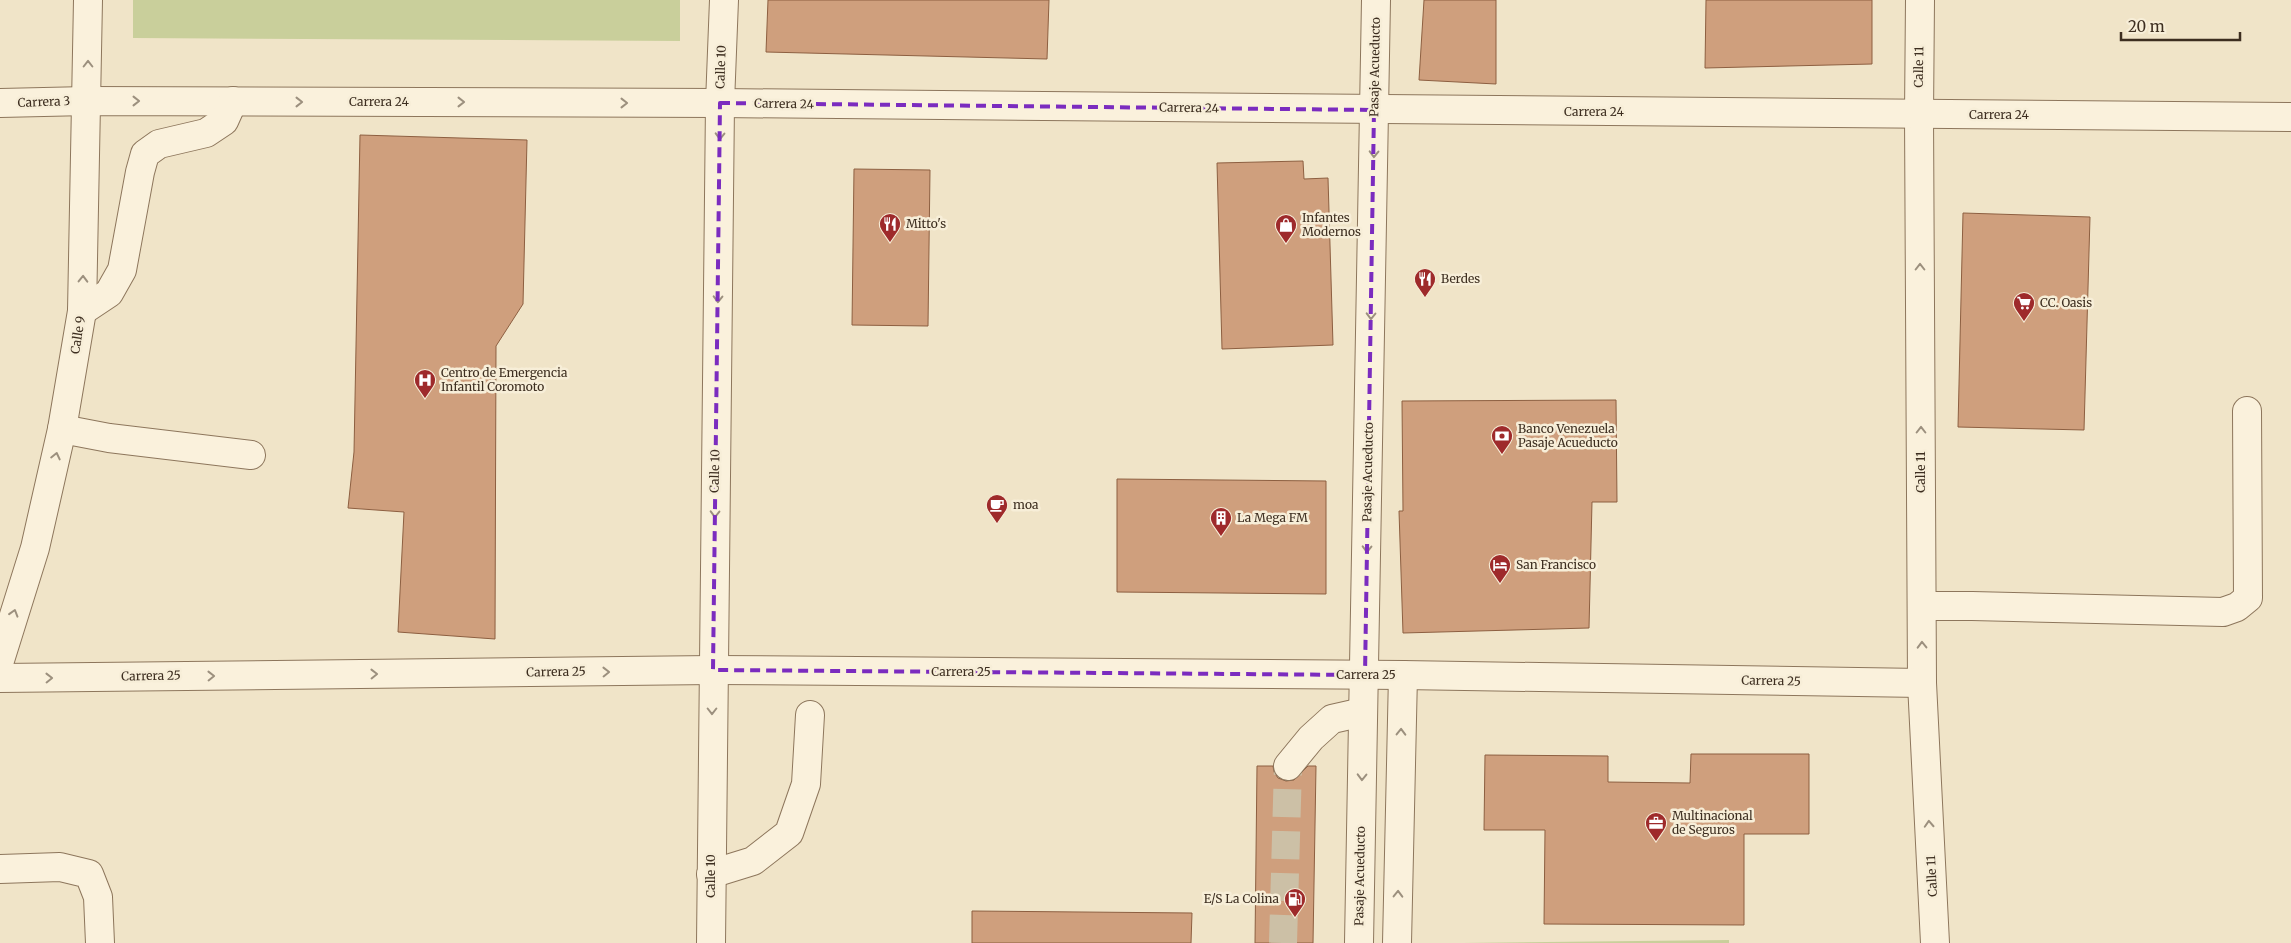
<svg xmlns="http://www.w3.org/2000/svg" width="2291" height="943" font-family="Merriweather,serif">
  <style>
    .green { fill: #c9cf9b }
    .building { fill: #cf9f7d; stroke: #8d5f41 }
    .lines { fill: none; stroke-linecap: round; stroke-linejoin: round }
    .minor-tunnel { stroke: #ccc0a6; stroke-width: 28; stroke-dasharray: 28 14; stroke-linecap: butt }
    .minor-casing { stroke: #8d765c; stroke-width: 30 }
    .minor { stroke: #faf1dc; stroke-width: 28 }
    .oneway { stroke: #9c907e }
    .marked { fill: none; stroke: #7b2cbf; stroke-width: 4; stroke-dasharray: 10 6; stroke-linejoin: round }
    .labels { text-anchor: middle; stroke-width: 5; stroke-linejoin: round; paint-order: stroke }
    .street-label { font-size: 12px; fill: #3d2e20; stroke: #f7eed8 }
    .poi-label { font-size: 12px; fill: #3d2e20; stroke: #f7eed8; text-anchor: start }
  </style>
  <rect width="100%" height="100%" fill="#f0e4c8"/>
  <g class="green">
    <polygon points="133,0 680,0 680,41 133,38"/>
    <polygon points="1729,940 1729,943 1462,943"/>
  </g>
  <g class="building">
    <polygon points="768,0 1049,0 1047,59 766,52"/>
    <polygon points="1424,0 1496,0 1496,84 1419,80"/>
    <polygon points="1706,0 1872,0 1872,64 1705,68"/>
    <polygon points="360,135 527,140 523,304 496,346 495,639 398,632 404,512 348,508 354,452"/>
    <polygon points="1303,161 1304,179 1328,178 1333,345 1222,349 1217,163"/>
    <polygon points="854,169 930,170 928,326 852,325"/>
    <polygon points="1963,213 2090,217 2084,430 1958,427"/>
    <polygon points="1616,400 1617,502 1592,502 1589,628 1403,633 1399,511 1403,511 1402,401"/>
    <polygon points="1117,479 1326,481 1326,594 1117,592"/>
    <polygon points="1691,754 1809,754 1809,834 1744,834 1744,925 1544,924 1545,830 1484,830 1485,755 1608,756 1608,782 1690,783"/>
    <polygon points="1257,766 1273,766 1274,772 1278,778 1286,781 1294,780 1308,766 1316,766 1313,943 1255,943"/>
    <polygon points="972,911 1192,913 1191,943 972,943"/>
  </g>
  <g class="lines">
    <polyline class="minor-tunnel" points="1283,943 1288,766"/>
    <g class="minor-casing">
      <g id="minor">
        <polyline points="1920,0 1919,115 1922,683 1935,943"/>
        <polyline points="0,103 87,101 720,103 2291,117"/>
        <polyline points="82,311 109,293 122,270 140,172 145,154 159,144 206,133 224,121 233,101"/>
        <polyline points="62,429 109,438 251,455"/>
        <polyline points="1922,606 1972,606 2223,612 2237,607 2248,598 2247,411"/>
        <polyline points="0,660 35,548 62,429 82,311 88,0"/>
        <polyline points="0,678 713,670 1403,675 1922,683"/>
        <polyline points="1288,766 1311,738 1332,719 1363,712"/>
        <polyline points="0,869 60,867 89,874 98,897 100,943"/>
        <polyline points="711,874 753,861 789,833 806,784 810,715"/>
        <polyline points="711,943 720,103 724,0"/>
        <polyline points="1359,943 1376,0"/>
        <polyline points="1397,943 1403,675"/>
      </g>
    </g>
    <use href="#minor" class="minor"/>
  </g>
  <defs><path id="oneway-chevron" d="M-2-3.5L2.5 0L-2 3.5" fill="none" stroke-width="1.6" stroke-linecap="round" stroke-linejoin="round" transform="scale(1.25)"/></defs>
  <g class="oneway">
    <use href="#oneway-chevron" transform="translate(88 64) rotate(-90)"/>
    <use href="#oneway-chevron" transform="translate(136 101)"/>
    <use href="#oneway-chevron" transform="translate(299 102)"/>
    <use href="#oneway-chevron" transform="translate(461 102)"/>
    <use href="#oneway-chevron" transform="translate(624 103)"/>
    <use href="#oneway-chevron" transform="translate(720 136) rotate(91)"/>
    <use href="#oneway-chevron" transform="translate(1374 154) rotate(91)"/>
    <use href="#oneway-chevron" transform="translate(1920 267) rotate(-90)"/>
    <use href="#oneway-chevron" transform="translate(83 279) rotate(-89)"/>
    <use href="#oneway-chevron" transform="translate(718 299) rotate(91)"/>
    <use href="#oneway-chevron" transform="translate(1371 316) rotate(91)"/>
    <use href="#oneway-chevron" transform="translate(1921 430) rotate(-90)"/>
    <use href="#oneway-chevron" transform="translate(56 456) rotate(-77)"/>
    <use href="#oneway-chevron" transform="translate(715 514) rotate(91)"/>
    <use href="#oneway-chevron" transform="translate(1367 549) rotate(91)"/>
    <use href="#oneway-chevron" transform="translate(14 613) rotate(-73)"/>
    <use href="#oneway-chevron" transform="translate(1922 645) rotate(-91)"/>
    <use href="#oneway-chevron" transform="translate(606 672) rotate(-1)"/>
    <use href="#oneway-chevron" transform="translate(374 674) rotate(-1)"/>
    <use href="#oneway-chevron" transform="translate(211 676) rotate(-1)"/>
    <use href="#oneway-chevron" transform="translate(49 678) rotate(-1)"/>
    <use href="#oneway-chevron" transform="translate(712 711) rotate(90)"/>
    <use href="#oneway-chevron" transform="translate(1401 732) rotate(-89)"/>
    <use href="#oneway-chevron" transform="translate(1362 777) rotate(91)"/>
    <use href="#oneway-chevron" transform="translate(1929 824) rotate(-93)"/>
    <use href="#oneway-chevron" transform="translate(1398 894) rotate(-89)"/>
  </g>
  <path class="marked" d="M720,103l654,7 -9,565 -652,-5z"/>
  <defs>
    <g id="restaurant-pin" transform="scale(1.125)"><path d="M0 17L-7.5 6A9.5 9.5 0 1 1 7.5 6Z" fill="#9e2a2b" stroke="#f7eed8"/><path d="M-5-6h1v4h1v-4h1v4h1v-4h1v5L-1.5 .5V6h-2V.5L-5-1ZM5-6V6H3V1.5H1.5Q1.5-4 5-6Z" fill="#fff"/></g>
    <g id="shop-pin" transform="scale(1.125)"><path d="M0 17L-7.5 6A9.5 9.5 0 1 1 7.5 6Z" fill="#9e2a2b" stroke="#f7eed8"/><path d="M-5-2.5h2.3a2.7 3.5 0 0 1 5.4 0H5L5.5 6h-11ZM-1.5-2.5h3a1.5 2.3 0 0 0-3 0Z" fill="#fff"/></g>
    <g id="supermarket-pin" transform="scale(1.125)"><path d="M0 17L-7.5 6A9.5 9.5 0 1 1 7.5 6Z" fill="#9e2a2b" stroke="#f7eed8"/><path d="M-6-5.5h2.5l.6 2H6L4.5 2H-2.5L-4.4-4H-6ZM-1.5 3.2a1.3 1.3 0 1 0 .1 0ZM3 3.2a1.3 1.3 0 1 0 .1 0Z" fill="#fff"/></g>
    <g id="hospital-pin" transform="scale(1.125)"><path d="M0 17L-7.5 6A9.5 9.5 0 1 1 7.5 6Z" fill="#9e2a2b" stroke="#f7eed8"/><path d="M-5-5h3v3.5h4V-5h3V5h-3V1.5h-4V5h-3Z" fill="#fff"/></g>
    <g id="bank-pin" transform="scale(1.125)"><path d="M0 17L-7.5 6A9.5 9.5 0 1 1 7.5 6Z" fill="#9e2a2b" stroke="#f7eed8"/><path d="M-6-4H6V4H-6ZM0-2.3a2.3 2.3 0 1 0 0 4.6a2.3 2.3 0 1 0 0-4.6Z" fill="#fff"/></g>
    <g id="cafe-pin" transform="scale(1.125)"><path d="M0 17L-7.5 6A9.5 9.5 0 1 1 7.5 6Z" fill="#9e2a2b" stroke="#f7eed8"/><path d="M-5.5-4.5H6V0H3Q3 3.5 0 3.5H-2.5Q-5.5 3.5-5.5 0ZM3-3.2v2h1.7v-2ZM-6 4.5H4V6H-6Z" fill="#fff"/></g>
    <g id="building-pin" transform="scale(1.125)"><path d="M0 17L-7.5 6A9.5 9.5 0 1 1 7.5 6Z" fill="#9e2a2b" stroke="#f7eed8"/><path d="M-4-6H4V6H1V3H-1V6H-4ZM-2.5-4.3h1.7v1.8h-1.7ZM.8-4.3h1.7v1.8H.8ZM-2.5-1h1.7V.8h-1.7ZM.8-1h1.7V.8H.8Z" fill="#fff"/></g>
    <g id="hotel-pin" transform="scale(1.125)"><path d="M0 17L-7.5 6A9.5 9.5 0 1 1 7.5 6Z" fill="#9e2a2b" stroke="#f7eed8"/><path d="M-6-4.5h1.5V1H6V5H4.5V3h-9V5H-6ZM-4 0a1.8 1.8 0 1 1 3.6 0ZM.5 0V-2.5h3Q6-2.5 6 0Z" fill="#fff"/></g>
    <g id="office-pin" transform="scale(1.125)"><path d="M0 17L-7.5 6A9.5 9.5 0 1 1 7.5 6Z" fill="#9e2a2b" stroke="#f7eed8"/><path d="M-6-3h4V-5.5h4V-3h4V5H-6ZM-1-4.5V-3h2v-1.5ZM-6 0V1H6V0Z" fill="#fff"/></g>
    <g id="fuel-pin" transform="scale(1.125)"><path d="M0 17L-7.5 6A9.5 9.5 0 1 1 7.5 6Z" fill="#9e2a2b" stroke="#f7eed8"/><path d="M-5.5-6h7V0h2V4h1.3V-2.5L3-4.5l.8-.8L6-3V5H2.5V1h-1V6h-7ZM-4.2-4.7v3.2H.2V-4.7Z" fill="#fff"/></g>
  </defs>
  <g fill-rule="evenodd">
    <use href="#restaurant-pin" x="890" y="224"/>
    <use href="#shop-pin" x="1286" y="225"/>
    <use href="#restaurant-pin" x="1425" y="279"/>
    <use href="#supermarket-pin" x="2024" y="303"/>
    <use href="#hospital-pin" x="425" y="380"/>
    <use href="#bank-pin" x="1502" y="436"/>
    <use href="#cafe-pin" x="997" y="505"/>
    <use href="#building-pin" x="1221" y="518"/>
    <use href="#hotel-pin" x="1500" y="565"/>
    <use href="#office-pin" x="1656" y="823"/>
    <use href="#fuel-pin" x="1295" y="899"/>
  </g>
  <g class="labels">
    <g class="street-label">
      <text transform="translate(721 67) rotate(-88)" y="4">Calle 10</text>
      <text transform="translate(1375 67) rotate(-89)" y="4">Pasaje Acueducto</text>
      <text transform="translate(1919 67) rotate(-89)" y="4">Calle 11</text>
      <text transform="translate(44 102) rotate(-2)" y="4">Carrera 3</text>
      <text x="379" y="106">Carrera 24</text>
      <text transform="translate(784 104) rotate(1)" y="4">Carrera 24</text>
      <text transform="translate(1189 108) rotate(1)" y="4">Carrera 24</text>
      <text x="1594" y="116">Carrera 24</text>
      <text x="1999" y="119">Carrera 24</text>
      <text transform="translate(78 335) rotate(-81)" y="4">Calle 9</text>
      <text transform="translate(715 471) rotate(-89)" y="4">Calle 10</text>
      <text transform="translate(1368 472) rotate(-89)" y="4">Pasaje Acueducto</text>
      <text transform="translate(1921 472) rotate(-90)" y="4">Calle 11</text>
      <text transform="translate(556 672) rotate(-1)" y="4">Carrera 25</text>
      <text x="961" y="676">Carrera 25</text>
      <text x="1366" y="679">Carrera 25</text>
      <text transform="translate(151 676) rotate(-1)" y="4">Carrera 25</text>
      <text transform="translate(1771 681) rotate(1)" y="4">Carrera 25</text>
      <text transform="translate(711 876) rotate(-90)" y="4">Calle 10</text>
      <text transform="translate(1360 876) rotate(-89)" y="4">Pasaje Acueducto</text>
      <text transform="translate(1932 876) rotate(-93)" y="4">Calle 11</text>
    </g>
    <g class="poi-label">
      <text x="1302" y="222">Infantes<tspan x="1302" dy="14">Modernos</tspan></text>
      <text x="906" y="228">Mitto's</text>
      <text x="1441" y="283">Berdes</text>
      <text x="2040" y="307">CC. Oasis</text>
      <text x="441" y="377">Centro de Emergencia<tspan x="441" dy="14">Infantil Coromoto</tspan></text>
      <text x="1518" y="433">Banco Venezuela<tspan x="1518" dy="14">Pasaje Acueducto</tspan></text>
      <text x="1013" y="509">moa</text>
      <text x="1237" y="522">La Mega FM</text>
      <text x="1516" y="569">San Francisco</text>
      <text x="1672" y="820">Multinacional<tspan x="1672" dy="14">de Seguros</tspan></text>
      <text x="1279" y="903" text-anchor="end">E/S La Colina</text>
    </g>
  </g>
  <path d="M2121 32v8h119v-8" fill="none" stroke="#3d2e20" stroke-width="2.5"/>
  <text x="2128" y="32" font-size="15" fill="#3d2e20" stroke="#f7eed8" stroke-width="4" paint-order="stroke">20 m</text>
</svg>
